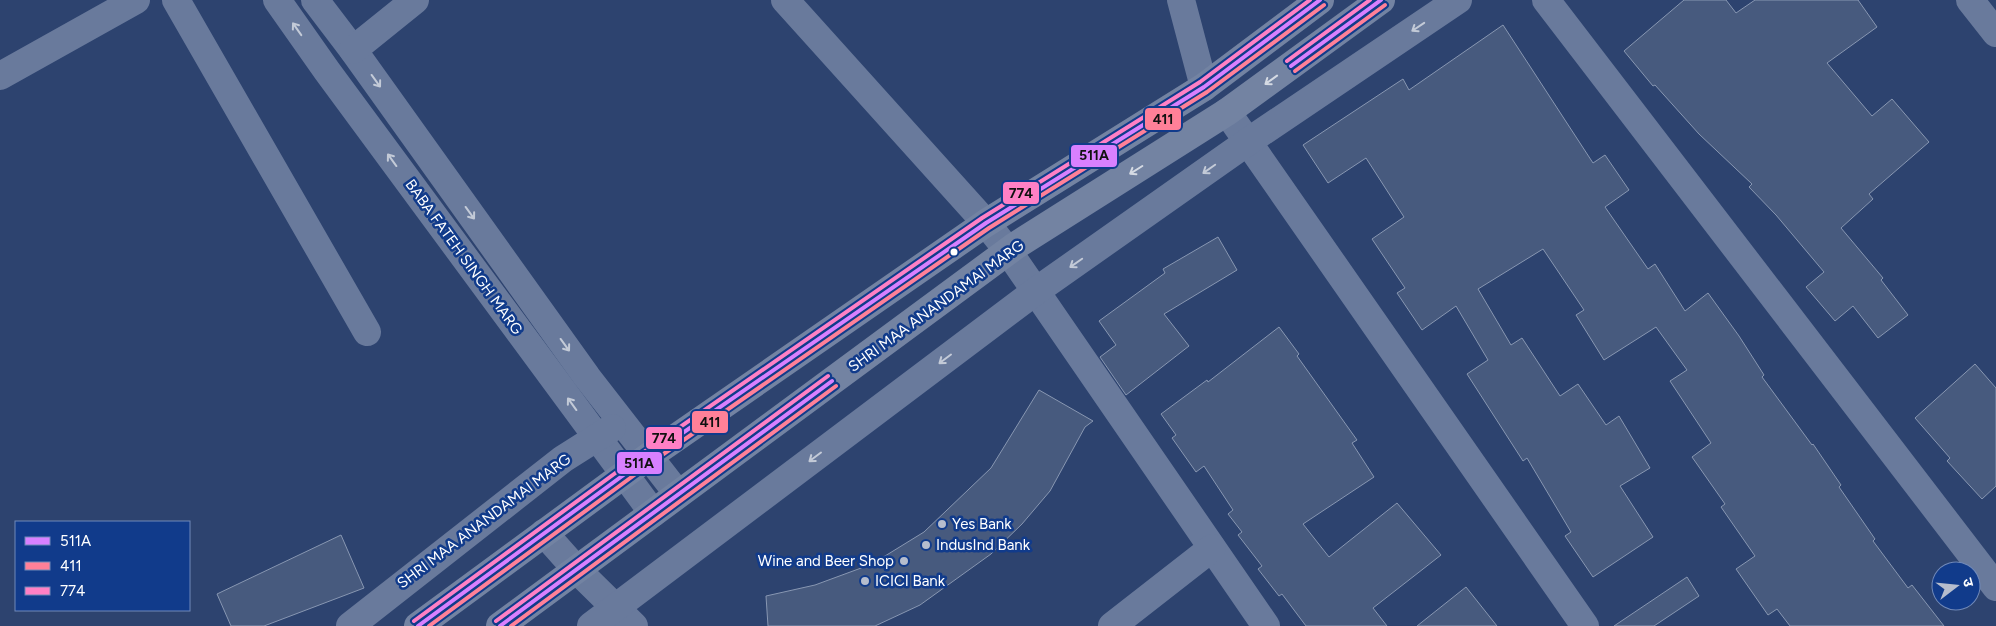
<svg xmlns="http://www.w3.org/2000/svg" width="1996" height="626" font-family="Figtree,'Noto Sans Devanagari',sans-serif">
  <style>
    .building { fill: #475a7e; stroke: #8897b2 }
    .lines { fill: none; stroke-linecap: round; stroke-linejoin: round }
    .minor { stroke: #697a9c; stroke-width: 28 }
    .major { stroke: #7383a2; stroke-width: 28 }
    .bus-1-casing { stroke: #113b8b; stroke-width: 8 }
    .bus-2-casing { stroke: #113b8b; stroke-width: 8 }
    .bus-3-casing { stroke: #113b8b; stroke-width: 8 }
    .bus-1 { stroke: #d880ff; stroke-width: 4 }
    .bus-2 { stroke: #ff8098; stroke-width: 4 }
    .bus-3 { stroke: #ff80c5; stroke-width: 4 }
    .oneway { stroke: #c3cad7 }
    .oneway2 { stroke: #d5dae3 }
    .bus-dot { fill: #fff; stroke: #113b8b; stroke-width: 2 }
    .poi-dot { fill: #b6bdcd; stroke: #113b8b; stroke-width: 2 }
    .labels { text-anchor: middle; stroke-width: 5; stroke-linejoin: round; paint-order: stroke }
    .street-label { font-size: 15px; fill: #fff; stroke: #113b8b }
    .poi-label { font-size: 15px; fill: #fff; stroke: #113b8b; text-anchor: start }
    .line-badge { stroke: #113b8b; stroke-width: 2 }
    .pale-badge-label { font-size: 14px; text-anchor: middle; font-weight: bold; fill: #111 }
  </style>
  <rect width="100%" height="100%" fill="#2d436f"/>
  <g class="building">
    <polygon points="1684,0 1726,0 1736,13 1755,0 1858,0 1877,27 1827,63 1872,116 1892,99 1929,142 1869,194 1873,199 1841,228 1883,278 1881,280 1908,315 1878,338 1853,306 1835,321 1806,287 1824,272 1776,215 1749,187 1752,184 1699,134 1655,85 1653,86 1624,51"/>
    <polygon points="1503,25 1593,163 1605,155 1629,190 1605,207 1648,269 1655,264 1685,311 1708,293 1739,336 1764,375 1762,377 1812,445 1813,444 1841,485 1839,487 1875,539 1873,541 1908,588 1912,585 1944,626 1790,626 1777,609 1768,615 1736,569 1755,556 1721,507 1725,504 1692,457 1711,443 1670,381 1687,370 1656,327 1604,360 1576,315 1584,310 1543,249 1478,289 1511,345 1522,338 1560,396 1578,384 1606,425 1619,416 1650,468 1620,486 1653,537 1593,577 1565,536 1571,532 1527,458 1523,461 1467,374 1488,360 1456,306 1422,330 1397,293 1405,288 1372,239 1404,217 1366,158 1328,183 1303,145 1403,79 1409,90"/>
    <polygon points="1218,237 1237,270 1164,314 1189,346 1126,395 1100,357 1116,345 1099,321 1165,273 1163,269"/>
    <polygon points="1279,327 1299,354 1297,356 1357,440 1352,443 1374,477 1303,524 1329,557 1397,503 1441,555 1373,608 1387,626 1306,626 1282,594 1279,596 1258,569 1262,566 1238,535 1242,532 1228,514 1233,510 1204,466 1196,472 1172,438 1176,435 1161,414 1207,380 1208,382"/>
    <polygon points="1975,364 1996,388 1996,486 1982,499 1947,461 1950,458 1915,418"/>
    <polygon points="1039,390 1093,421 1085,427 1050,491 1022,524 991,554 920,605 875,626 768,626 766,596 815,585 872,564 924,532 991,468"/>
    <polygon points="341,535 364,588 264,626 231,626 217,594"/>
    <polygon points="1687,577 1699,596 1654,626 1614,626"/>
    <polygon points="1466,587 1497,626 1417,626"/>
  </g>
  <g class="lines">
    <g class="minor">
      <polyline points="176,0 367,332"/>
      <polyline points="277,0 327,71 653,513"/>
      <polyline points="315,0 353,50 587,377 678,494"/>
      <polyline points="785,0 986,223 1008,251 1266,626"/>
      <polyline points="1181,0 1204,87"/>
      <polyline points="1546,0 1996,587"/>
      <polyline points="1970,0 1996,33"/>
      <polyline points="353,50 415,0"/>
      <polyline points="0,76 136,0"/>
      <polyline points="1227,112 1585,626"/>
      <polyline points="544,533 576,569 634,626"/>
      <polyline points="350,626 563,459 612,428"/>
      <polyline points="591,626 1036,291 1249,141 1458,0"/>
      <polyline points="1112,626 1212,548"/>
    </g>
    <g class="major">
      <polyline points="418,626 648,457 986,223 1204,87 1320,0"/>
      <polyline points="500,626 1015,246 1227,112 1381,0"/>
    </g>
    <g class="bus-1-casing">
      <g id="bus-1">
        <polyline points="1291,66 1381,0"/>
        <polyline points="418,626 648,457 986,223 1204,87 1320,0"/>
        <polyline points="500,626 832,381"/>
      </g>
    </g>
    <g class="bus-2-casing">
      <g id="bus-2">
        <polyline points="1295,71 1385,5"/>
        <polyline points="429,626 652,462 989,228 1207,92 1324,5"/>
        <polyline points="511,626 836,386"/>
      </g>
    </g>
    <g class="bus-3-casing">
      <g id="bus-3">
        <polyline points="1287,61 1370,0"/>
        <polyline points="414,621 644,452 982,218 1200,82 1310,0"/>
        <polyline points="496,621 828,376"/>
      </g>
    </g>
    <use href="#bus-1" class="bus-1"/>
    <use href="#bus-2" class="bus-2"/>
    <use href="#bus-3" class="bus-3"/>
  </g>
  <defs><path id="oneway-shaft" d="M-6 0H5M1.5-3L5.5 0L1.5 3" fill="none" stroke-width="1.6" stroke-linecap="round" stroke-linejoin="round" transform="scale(1.25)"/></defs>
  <g class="oneway">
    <use href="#oneway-shaft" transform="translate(1418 27) rotate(146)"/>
    <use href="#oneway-shaft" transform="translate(297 29) rotate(-125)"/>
    <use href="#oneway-shaft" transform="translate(376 81) rotate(54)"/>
    <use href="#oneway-shaft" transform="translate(392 160) rotate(-126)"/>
    <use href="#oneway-shaft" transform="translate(1209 169) rotate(145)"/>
    <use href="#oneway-shaft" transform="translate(470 213) rotate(54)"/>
    <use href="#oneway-shaft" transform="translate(1076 263) rotate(145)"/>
    <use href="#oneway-shaft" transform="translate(565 345) rotate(54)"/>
    <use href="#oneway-shaft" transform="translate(945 359) rotate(143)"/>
    <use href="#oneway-shaft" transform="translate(572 404) rotate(-126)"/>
    <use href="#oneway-shaft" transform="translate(815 457) rotate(143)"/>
  </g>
  <g class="oneway2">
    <use href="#oneway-shaft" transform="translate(1271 80) rotate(144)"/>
    <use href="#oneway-shaft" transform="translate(1136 170) rotate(148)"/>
  </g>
  <circle class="bus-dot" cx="954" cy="252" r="4.5"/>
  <g class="poi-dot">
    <circle cx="942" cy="524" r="5"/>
    <circle cx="926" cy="545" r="5"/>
    <circle cx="904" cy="561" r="5"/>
    <circle cx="865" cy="581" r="5"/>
  </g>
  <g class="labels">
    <g class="street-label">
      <text transform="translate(464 257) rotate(54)" y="5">BABA FATEH SINGH MARG</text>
      <text transform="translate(936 306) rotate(-36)" y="5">SHRI MAA ANANDAMAI MARG</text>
      <text transform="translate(484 521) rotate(-37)" y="5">SHRI MAA ANANDAMAI MARG</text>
    </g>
    <g class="poi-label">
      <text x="952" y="529">Yes Bank</text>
      <text x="936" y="550">IndusInd Bank</text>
      <text x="894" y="566" text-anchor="end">Wine and Beer Shop</text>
      <text x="875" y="586">ICICI Bank</text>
    </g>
  </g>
  <g class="line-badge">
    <rect x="1144" y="107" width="38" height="24" rx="5" fill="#ff8098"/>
    <rect x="1070" y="144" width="48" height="24" rx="5" fill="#d880ff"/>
    <rect x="1002" y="181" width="38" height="24" rx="5" fill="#ff80c5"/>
    <rect x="691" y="410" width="38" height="24" rx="5" fill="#ff8098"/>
    <rect x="645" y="426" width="38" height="24" rx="5" fill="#ff80c5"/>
    <rect x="616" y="451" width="47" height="24" rx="5" fill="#d880ff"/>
  </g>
  <g class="pale-badge-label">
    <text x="1163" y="124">411</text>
    <text x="1094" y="160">511A</text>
    <text x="1021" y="198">774</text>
    <text x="710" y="427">411</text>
    <text x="664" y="443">774</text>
    <text x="639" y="468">511A</text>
  </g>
  <rect x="15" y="521" width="175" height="90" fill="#113b8b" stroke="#7089b9"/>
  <rect x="25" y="537" width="25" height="8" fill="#d880ff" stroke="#7089b9"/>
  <text x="60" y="546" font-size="15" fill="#ffffff">511A</text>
  <rect x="25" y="562" width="25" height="8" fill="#ff8098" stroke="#7089b9"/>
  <text x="60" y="571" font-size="15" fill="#ffffff">411</text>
  <rect x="25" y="587" width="25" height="8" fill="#ff80c5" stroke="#7089b9"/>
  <text x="60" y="596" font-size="15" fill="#ffffff">774</text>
  <g transform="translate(1956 586) rotate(74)"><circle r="24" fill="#113b8b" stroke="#7089b9"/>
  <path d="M0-4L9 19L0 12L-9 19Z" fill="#b6bdcd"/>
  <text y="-8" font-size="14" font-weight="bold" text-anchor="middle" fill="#ffffff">उ</text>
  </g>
</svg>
